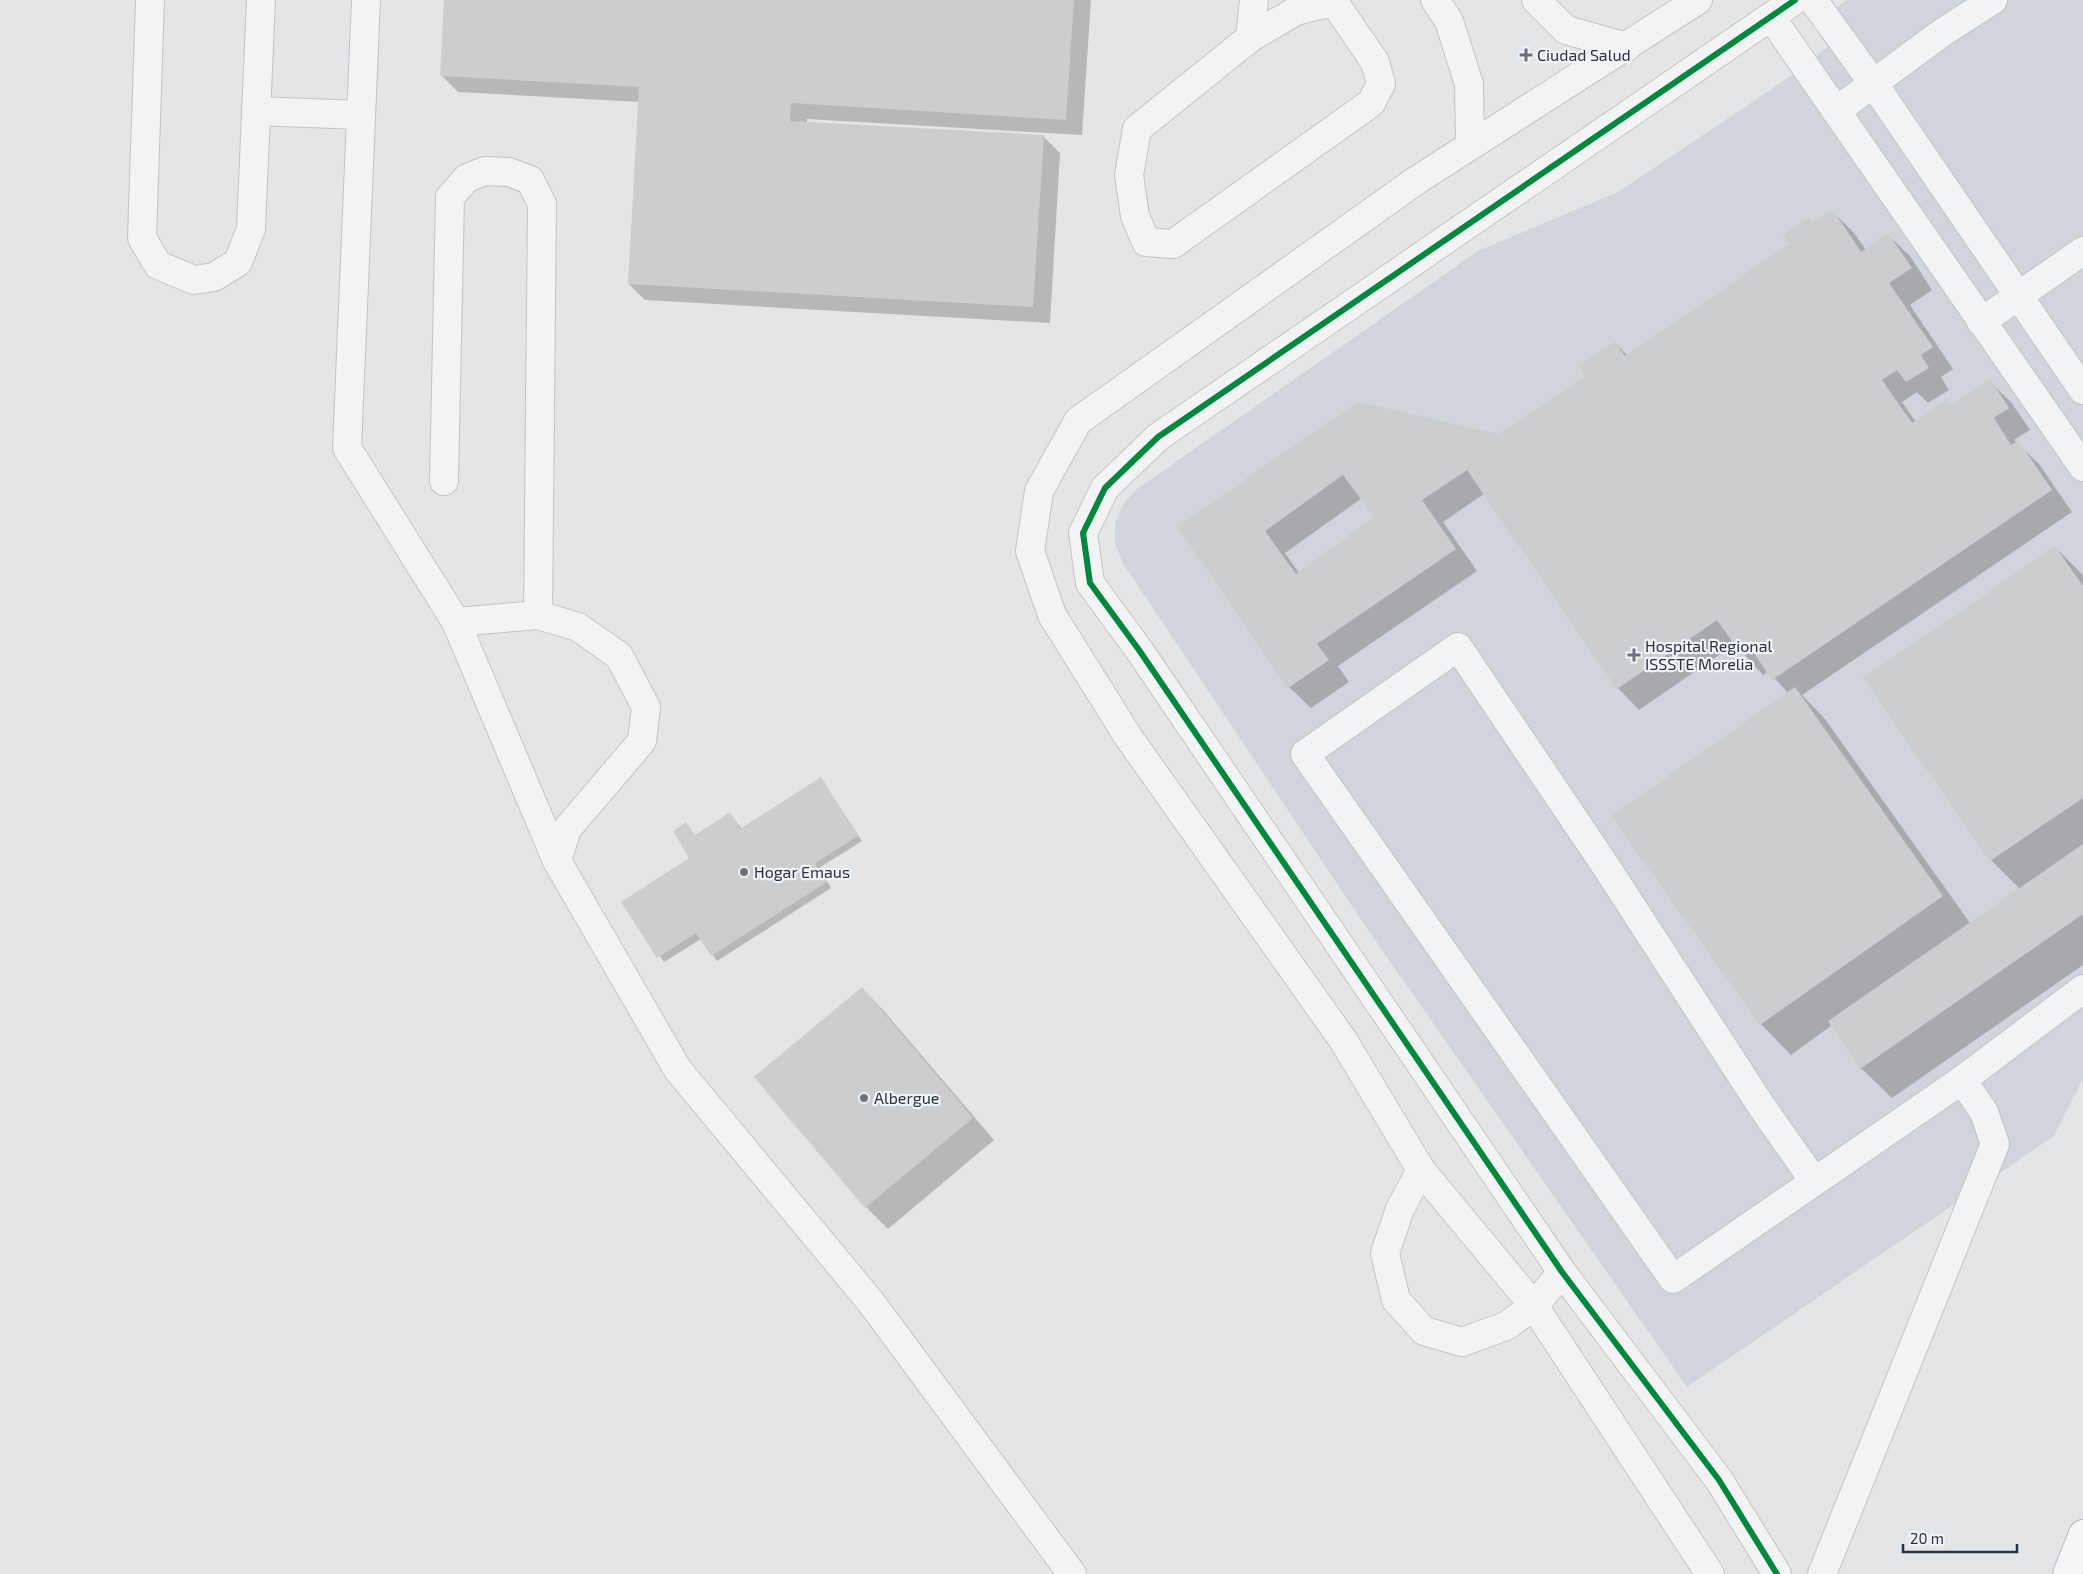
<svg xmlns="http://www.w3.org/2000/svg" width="2083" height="1574" font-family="'Exo 2',sans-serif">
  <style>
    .built { fill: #d1d4da }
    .shadow { fill: #0003; fill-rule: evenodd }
    .building { fill: #cbcdcf; fill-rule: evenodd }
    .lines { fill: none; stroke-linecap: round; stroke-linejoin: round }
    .minor-casing { stroke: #c1c3c5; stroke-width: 30 }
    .highway-casing { stroke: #b5b8bc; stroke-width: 30 }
    .minor { stroke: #f2f3f4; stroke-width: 28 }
    .highway { stroke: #f6f6f7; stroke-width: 28 }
    .cycleway-casing { stroke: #f0f3f7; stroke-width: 9 }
    .cycleway { stroke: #00873e; stroke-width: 6 }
    .poi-dot { fill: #6a717b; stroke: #f0f3f7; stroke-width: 2 }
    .labels { text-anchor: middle; stroke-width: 4.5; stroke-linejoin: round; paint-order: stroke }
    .poi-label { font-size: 16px; fill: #293241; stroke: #f0f3f7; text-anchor: start }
  </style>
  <rect width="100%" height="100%" fill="#e3e5e7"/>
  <polygon class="built" points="1847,0 2083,0 2083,1079 2054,1136 1687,1387 1366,927 1124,565 1115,544 1115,523 1124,503 1137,489 1478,251 1618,192 1804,67 1845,31 1833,10"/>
  <g class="shadow">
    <polygon points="446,0 1091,0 1082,135 807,119 807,123 1043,136 1060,153 1050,323 645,300 629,284 640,102 458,92 441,75"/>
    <path d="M1832,211l22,22 12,17 22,-15 22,21 22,34 -22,15 43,64 -12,8 8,13 -21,13 -11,-11 -15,10 14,20 31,-21 5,5 37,-25 22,21 19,28 -16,10 25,24 33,48 -270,183 23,24 145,204 50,-34 -29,-29 64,-313 28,28v390l-191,133 -31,-30 -29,-43 -41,30 -30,-31 27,-331 -20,-22 -5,4 -28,-31 -96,66 -21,-22 -134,-194 -41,28 34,49 -139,95 11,16 -38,26 -22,-21 -110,-161 179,-122 140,31 89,-58 28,-34 13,13 163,-112zM1362,498l14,19 -77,56 -14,-20z"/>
    <polygon points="821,779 862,841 819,868 831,888 717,961 701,939 664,962 622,902 691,858 686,824 696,836 730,814 742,829"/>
    <polygon points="862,988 883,1010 994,1140 888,1229 866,1207 756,1077"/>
  </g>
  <g class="building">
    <polygon points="444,0 1074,0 1066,120 791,103 790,121 1044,135 1033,307 628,284 639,87 440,76"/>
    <path d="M1833,210l28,42 27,-19 24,35 -23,15 44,64 -12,8 8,13 -23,14 -9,-12 -15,10 30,43 35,-24 4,7 39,-27 19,29 -15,10 17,27 7,-5 34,50 -280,190 -22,-33 -9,7 -24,-34 -100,69 -150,-219 -45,30 34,49 -139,95 12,16 -41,28 -111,-162 181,-124 140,32 87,-58 -7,-10 37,-24 10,14 164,-112 -6,-9 26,-17 4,5zM1343,475l31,42 -78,57 -31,-43z"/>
    <polygon points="2055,546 2083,586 2083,798 1990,861 1863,678"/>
    <polygon points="1795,687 1943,896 1760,1025 1611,816"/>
    <polygon points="821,777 858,836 815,863 827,882 711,956 696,933 657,958 621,902 689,858 673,831 686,822 695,835 730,812 740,829"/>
    <polygon points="2083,844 2083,914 1860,1069 1828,1021"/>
    <polygon points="862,987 973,1118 865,1208 754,1077"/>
  </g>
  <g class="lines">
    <g class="minor-casing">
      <g id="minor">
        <polyline points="150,0 142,238 158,265 194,280 214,277 238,262 251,229 261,0"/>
        <polyline points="366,0 347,448 456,622 538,615 578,627 619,656 646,707 642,741 567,829 557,861 678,1070 870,1301 1072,1574"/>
        <polyline points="1435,0 1449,21 1469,84 1470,145"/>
        <polyline points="1536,0 1566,30 1627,47"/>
        <polyline points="1698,0 1417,180 1078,421 1039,491 1030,551 1052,615 1129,738 1343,1040 1421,1170 1534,1306 1710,1574"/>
        <polyline points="1813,0 1873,83 2083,390"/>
        <polygon points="1324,4 1336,5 1375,62 1381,84 1371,103 1173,244 1146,242 1135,216 1129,175 1137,129 1250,38 1296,11"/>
        <polyline points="1771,17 2083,467"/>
        <polyline points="1250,38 1254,0"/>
        <polyline points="256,111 361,115"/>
        <polyline points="1836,111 1943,32 1993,0"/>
        <polyline points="1981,322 2083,251"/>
        <polyline points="444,481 450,197 467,178 485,171 509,172 530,180 542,204 538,615"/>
        <polyline points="456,622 557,861"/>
        <polyline points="1421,1170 1400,1209 1385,1253 1396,1300 1424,1331 1462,1342 1506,1326 1534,1306 1562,1272"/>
        <polyline points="1814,1181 1762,1107 1603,862 1458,647 1305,754 1673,1279 1962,1080"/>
        <polyline points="1777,1574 1719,1480 1562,1272 1139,650 1090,583 1083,533 1105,488 1158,437 1795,0"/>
        <polyline points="1822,1574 1995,1144 1984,1112 1962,1080 2083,989"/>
      </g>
    </g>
    <g class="highway-casing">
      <polyline id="highway" points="2067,1574 2083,1534"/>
    </g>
    <use href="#minor" class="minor"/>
    <use href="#highway" class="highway"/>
    <g class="cycleway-casing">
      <polyline id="cycleway" points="1777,1574 1719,1480 1562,1272 1139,650 1090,583 1083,533 1105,488 1158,437 1795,0"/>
    </g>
    <use href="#cycleway" class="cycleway"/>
  </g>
  <g class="poi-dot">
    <path d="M1523.5 47.5h5v5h5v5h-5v5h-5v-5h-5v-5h5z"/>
    <path d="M1631.5 647.5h5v5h5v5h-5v5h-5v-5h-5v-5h5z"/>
    <circle cx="744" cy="872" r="5"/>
    <circle cx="864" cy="1098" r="5"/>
  </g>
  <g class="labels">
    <g class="poi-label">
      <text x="1537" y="61">Ciudad Salud</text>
      <text x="1645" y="652">Hospital Regional<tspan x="1645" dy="18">ISSSTE Morelia</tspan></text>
      <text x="754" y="878">Hogar Emaus</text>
      <text x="874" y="1104">Albergue</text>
    </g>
  </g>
  <path d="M1903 1544v8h114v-8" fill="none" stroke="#293241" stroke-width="2.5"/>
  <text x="1910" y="1544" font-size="15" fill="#293241" stroke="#f0f3f7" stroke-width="4" paint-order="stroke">20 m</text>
</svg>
